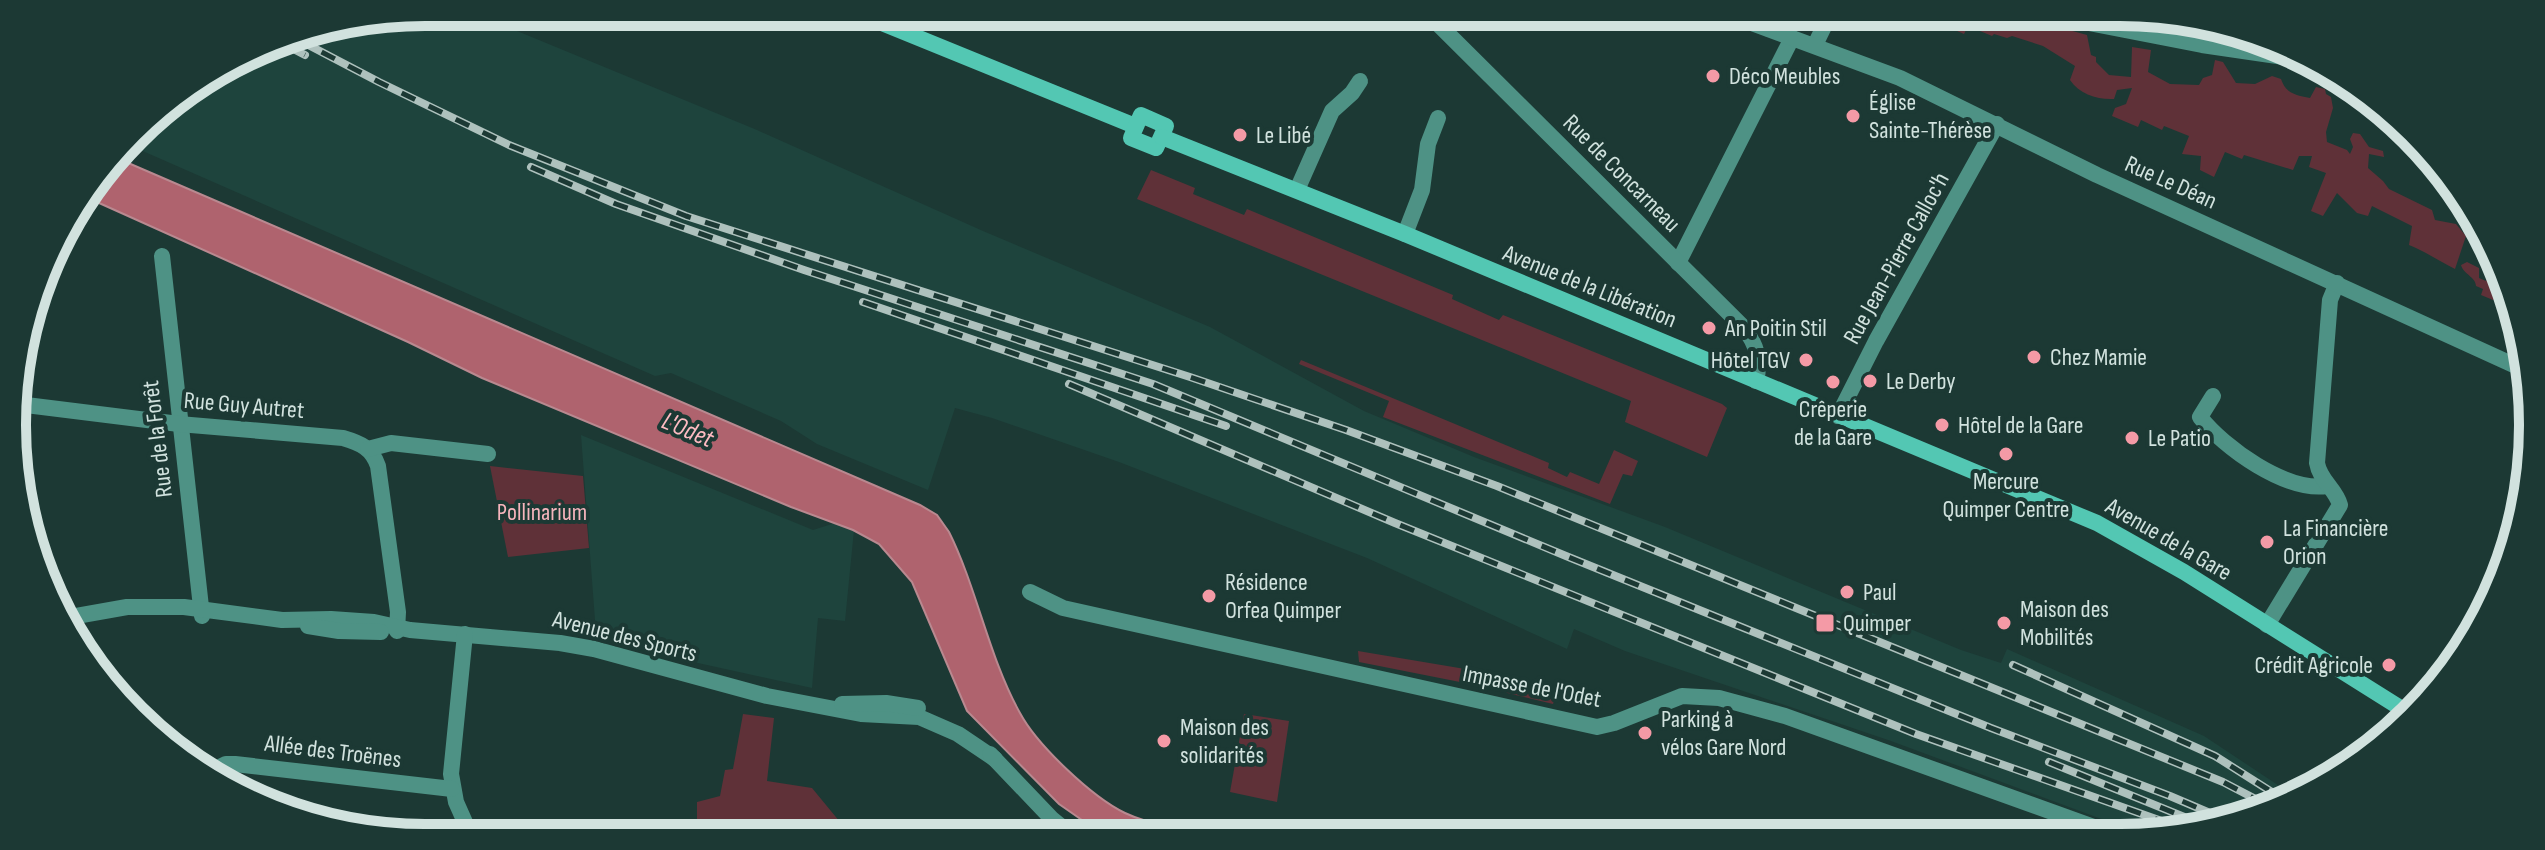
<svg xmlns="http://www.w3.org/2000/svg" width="2545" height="850" font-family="'Sofia Sans Condensed',sans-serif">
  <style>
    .built { fill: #1e443d }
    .green { fill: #5f3138 }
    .water { fill: #af636e; stroke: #b98990; stroke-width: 2 }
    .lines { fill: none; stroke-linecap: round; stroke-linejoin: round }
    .minor { stroke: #4e9285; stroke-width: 16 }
    .tertiary { stroke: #4e9285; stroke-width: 16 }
    .secondary { stroke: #53c7b3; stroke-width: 16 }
    .rail-casing { stroke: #aec1bd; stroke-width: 8 }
    .rail { stroke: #1c3934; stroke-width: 5; stroke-dasharray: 15; stroke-linecap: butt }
    .poi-dot { fill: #f49aa6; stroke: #1c3934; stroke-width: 3 }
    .labels { text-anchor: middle; stroke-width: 8; stroke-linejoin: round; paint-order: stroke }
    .poi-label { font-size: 24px; fill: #d1e2de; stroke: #1c3934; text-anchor: start }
    .street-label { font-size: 24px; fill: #d1e2de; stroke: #1c3934 }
    .park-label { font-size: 24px; fill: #f7b5bd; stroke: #1c3934 }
    .water-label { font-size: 26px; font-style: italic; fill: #fdbbc2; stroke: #1c3934 }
    .rim { fill: none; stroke: #d1e2de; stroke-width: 10 }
  </style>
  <rect width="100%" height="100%" fill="#1c3934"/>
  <g class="built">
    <polygon points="425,12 471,12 757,130 983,231 1210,327 1364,411 1474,457 1665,527 1961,650 2001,663 2007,649 2204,736 2296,797 2174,834 2142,834 1891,741 1625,651 1574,629 1567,649 1367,558 1119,462 992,418 955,408 928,490 817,444 781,421 671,373 655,376 129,145 152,115 267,43"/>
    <polygon points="581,435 813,530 835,523 854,530 845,621 818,618 812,688 698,663 596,633"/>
  </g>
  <g class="green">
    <path d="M1913,12c24,0 48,-2 69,3l2,-3h34l18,9 51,14 4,20 5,2v5l13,13 22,2 1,-30 19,3 -3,22 22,12 29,1 4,-7 9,-3 3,-15 8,2 13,21 19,1 17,-8 9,3c5,15 15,16 29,19l6,-11 9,2 1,5 5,3 2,11 -7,24 1,10 20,8 3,4 3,-7 -3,-8 3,-6 7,1 9,13 14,4 1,6 -15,-3 -1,14 15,13 6,8 43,21 3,10 21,4 10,12 -11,33c-16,-8 -29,-17 -46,-24l3,-19 -40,-20 -4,10 -11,-3 -20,-20 -14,23 -12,-5 15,-38 -17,-6 3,-11h-13l-6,14 -49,-15 -2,4 -17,-7 -11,25 -14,-7 1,-14 -19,-2 7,-18 -25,-10 -2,4 -21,-10 -3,7 -26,-11 3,-8 11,-4 6,-16 -15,2 -3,9c-16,1 -35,-5 -44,-19l5,-14 -32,-20 -31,-10 -5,2 -13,-4 -2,2 -24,-10 -4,8 -43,-19 -4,4 -13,-4z"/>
    <polygon points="1151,170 1195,188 1193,194 1244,215 1247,209 1453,295 1452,299 1499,320 1503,315 1722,404 1727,408 1707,457 1625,422 1631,401 1137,199"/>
    <path d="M2467,262l12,6v10l7,3 4,-11 -5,-2v-3l6,1 2,-2 11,32 -11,4 -12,-5 2,-6 -7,-3c0,-9 -13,-12 -15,-21z"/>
    <polygon points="1301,360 1549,463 1548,468 1567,477 1570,472 1599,484 1614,450 1638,461 1632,476 1623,474 1610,504 1383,417 1389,401 1299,364"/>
    <polygon points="490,466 583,476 589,548 508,557"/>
    <polygon points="1358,651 1477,671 1555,698 1553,704 1470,684 1359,662"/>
    <polygon points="743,714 774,718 767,781 812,788 840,822 993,834 988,837 863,837 697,819 697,802 720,796 725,770 733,769"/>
    <polygon points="1244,714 1289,721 1277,802 1230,792"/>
  </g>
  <path class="water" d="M119,159l801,346 17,10 12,17c28,56 40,126 71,181 17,32 72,84 105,100 34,16 76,18 113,23l-132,1 -4,-3 -43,-30 -92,-93 -55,-129 -33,-38 -26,-14 -62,-23 -309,-129 -74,-36 -320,-144z"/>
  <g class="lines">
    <g class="minor">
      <polyline points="2033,12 2202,45 2291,58"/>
      <polyline points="1826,23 1854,12"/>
      <polyline points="1769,29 1771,12"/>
      <polyline points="1815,45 1831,12"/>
      <polyline points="1297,190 1332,111 1352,93 1360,81"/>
      <polyline points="1405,234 1422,190 1428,144 1438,118"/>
      <polyline points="162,256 202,616"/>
      <polyline points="1678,263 1792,38"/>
      <path d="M2213,396l-13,21c24,31 86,75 127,69"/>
      <path d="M18,404l161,20 164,14c17,5 29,10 35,28l20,146 -1,19"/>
      <polyline points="1838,416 1876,341 1997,124"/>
      <polyline points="368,449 391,443 488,454"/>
      <polyline points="1030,592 1063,608 1597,727 1614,723 1682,696 1719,698 1785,716 2116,835"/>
      <polyline points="65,618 127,607 184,607 282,620 331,619 374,622 410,630 560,643 594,649 767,696 861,714 919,717 958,734 995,759"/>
      <path d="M2267,625l73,-120c-4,-16 -20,-24 -23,-42l13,-163 7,-17"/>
      <polyline points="308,626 339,631 381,632"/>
      <polyline points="465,634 451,774 456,802 472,838"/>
      <polyline points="842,704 886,703 918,708"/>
      <polyline points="990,754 1052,819 1074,837"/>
      <polyline points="217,778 220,767 226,764 235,764 452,789"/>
    </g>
    <g class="tertiary">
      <path d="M1426,12l318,316c13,17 17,32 12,53"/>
      <polyline points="1722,12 1900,78 2097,175 2529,372"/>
    </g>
    <g class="secondary">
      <polyline points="855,12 1135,126"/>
      <polygon points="1141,115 1166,126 1156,148 1131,138"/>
      <polyline points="1162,137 1405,234 2097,523 2184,572 2410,714"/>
    </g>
    <g class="rail-casing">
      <g id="rail">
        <polyline points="295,38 379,82 509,145 686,216 1190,377 1346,430 1497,486 2223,782 2269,806"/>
        <polyline points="278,41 305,55"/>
        <polyline points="531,167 616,204 804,270 1153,384 1566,556 1991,728 2170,796 2224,819"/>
        <polyline points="863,302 1226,426"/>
        <polyline points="1069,384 1395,523 1916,734 2187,830"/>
        <polyline points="2013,665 2215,756 2286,801"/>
        <polyline points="2049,762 2204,825"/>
      </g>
    </g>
    <use href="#rail" class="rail"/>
  </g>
  <g class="poi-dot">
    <circle cx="1713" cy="76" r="8"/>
    <circle cx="1853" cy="116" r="8"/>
    <circle cx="1240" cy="135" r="8"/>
    <circle cx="1709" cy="328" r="8"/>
    <circle cx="2034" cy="357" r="8"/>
    <circle cx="1806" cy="360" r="8"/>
    <circle cx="1870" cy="381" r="8"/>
    <circle cx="1833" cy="382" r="8"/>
    <circle cx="1942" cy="425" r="8"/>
    <circle cx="2132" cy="438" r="8"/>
    <circle cx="2006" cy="454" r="8"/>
    <circle cx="2267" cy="542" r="8"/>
    <circle cx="1847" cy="592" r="8"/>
    <circle cx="1209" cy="596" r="8"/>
    <rect x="1815" y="613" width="20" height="20" rx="4"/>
    <circle cx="2004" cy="623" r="8"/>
    <circle cx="2389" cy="665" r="8"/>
    <circle cx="1645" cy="733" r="8"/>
    <circle cx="1164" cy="741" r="8"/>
  </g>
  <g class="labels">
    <g class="poi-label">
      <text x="1729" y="84">Déco Meubles</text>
      <text x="1869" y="110">Église<tspan x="1869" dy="28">Sainte-Thérèse</tspan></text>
      <text x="1256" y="143">Le Libé</text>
      <text x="1725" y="336">An Poitin Stil</text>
      <text x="2050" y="365">Chez Mamie</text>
      <text x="1790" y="368" text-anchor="end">Hôtel TGV</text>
      <text x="1886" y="389">Le Derby</text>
      <text x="1833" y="417" text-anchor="middle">Crêperie<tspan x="1833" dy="28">de la Gare</tspan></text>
      <text x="1958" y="433">Hôtel de la Gare</text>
      <text x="2148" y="446">Le Patio</text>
      <text x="2006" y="489" text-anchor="middle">Mercure<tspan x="2006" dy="28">Quimper Centre</tspan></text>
      <text x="2283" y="536">La Financière<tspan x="2283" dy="28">Orion</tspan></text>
      <text x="1225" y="590">Résidence<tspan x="1225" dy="28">Orfea Quimper</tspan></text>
      <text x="1863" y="600">Paul</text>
      <text x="2020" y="617">Maison des<tspan x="2020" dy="28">Mobilités</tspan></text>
      <text x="1843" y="631">Quimper</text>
      <text x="2373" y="673" text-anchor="end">Crédit Agricole</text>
      <text x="1661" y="727">Parking à<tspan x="1661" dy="28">vélos Gare Nord</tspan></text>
      <text x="1180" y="735">Maison des<tspan x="1180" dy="28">solidarités</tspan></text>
    </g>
    <g class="street-label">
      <text transform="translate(1622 173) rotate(45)" y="8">Rue de Concarneau</text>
      <text transform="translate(2171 182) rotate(24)" y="8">Rue Le Déan</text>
      <text transform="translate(1896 258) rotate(-61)" y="8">Rue Jean-Pierre Calloc'h</text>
      <text transform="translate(1590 286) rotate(22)" y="8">Avenue de la Libération</text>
      <text transform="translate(244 405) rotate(5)" y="8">Rue Guy Autret</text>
      <text transform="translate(157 439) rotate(-97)" y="8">Rue de la Forêt</text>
      <text transform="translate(2169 539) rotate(30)" y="8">Avenue de la Gare</text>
      <text transform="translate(625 636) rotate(14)" y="8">Avenue des Sports</text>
      <text transform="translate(1532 686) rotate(11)" y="8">Impasse de l'Odet</text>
      <text transform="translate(333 751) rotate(7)" y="8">Allée des Troënes</text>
    </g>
    <g class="park-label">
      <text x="542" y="520">Pollinarium</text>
    </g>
    <g class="water-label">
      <text transform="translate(688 429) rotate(23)" y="9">L'Odet</text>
    </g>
  </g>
  <path d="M0 0H2545V850H0ZM425 26H2120A399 399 0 0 1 2519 425V425A399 399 0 0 1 2120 824H425A399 399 0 0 1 26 425V425A399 399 0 0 1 425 26Z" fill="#1c3934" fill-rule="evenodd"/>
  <path class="rim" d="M425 26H2120A399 399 0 0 1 2519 425V425A399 399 0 0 1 2120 824H425A399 399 0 0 1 26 425V425A399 399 0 0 1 425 26Z"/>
</svg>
